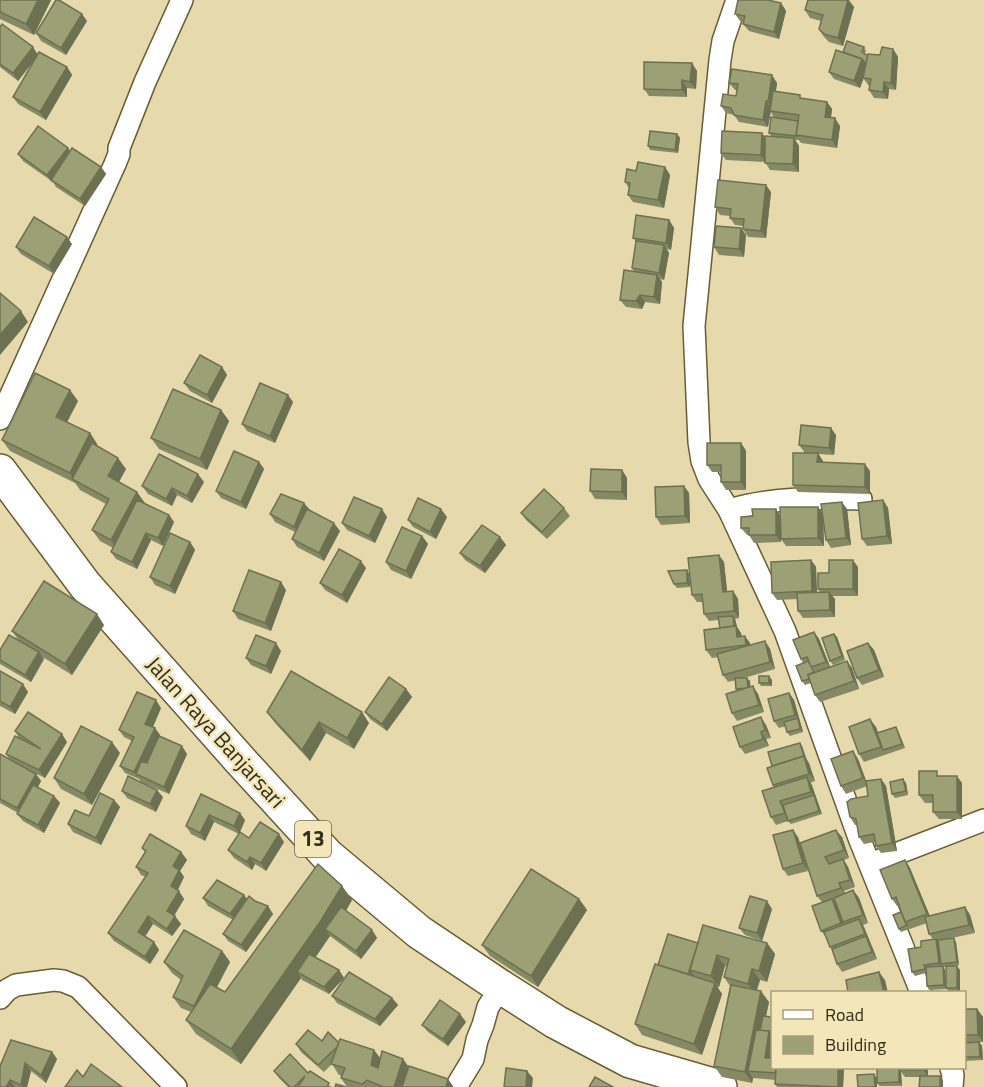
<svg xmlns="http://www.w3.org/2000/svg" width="984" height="1087" font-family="'Titillium Web',sans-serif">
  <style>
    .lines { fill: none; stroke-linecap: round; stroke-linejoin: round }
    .minor-casing { stroke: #695d33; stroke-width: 24 }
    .trunk-casing { stroke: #695d33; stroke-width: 36 }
    .minor { stroke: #fff; stroke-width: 21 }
    .trunk { stroke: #fff; stroke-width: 33 }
    .wall { fill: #858a65 }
    .shaded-wall { fill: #6c7152 }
    .building { fill: #9ba175; stroke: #6c7152; stroke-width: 1.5 }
    .labels { text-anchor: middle; stroke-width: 5; stroke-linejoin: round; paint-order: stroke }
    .shield { fill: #f3e6b8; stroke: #6d664c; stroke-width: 1.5 }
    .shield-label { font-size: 21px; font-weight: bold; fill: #332f1d }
    .street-label { font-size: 22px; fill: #332f1d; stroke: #f3e6b8 }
  </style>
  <rect width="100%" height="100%" fill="#e6d9ac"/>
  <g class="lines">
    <g class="minor-casing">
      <g id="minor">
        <polyline points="737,0 723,41 720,60 694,326 699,442 702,461 709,479 729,510 785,631 859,838 921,992"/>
        <polyline points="0,419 115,164 119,154 119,148 145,82 182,0"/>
        <path d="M729,510c43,-13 88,-12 132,-11"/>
        <polyline points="870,864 984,820"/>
        <polyline points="0,998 7,990 16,985 54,980 63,981 78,987 176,1087"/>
        <polyline points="951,1068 953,1075 952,1087"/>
        <polyline points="456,1087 473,1059 477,1040 483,1025 488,1007 501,987"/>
      </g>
    </g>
    <g class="trunk-casing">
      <polyline id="trunk" points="0,471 85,585 239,759 327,855 419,932 501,987 556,1022 630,1061 720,1087"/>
    </g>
    <use href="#minor" class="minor"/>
    <use href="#trunk" class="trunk"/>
  </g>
  <g class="wall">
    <polygon points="0,0 51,0 34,35 0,19"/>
    <polygon points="808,0 849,0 854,7 843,46 829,42 824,37 819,29 821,21 810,18 805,10"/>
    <polygon points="781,3 786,11 779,39 749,31 743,24 744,22 740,21 735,14"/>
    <polygon points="87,21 66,55 41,41 36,33"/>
    <polygon points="0,27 38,54 67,67 72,75 46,120 18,104 13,97 34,61 18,81 0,67"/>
    <polygon points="864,47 866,51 865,54 868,56 880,55 893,49 898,57 896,90 889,89 888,99 874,98 869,90 870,86 869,86 863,78 860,88 834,79 829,72 843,52"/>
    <polygon points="697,71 696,89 687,88 687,97 649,96 644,89"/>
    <polygon points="729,83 777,83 776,91 803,99 827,102 832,109 831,118 840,126 837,148 801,143 799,140 795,140 799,146 799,172 770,170 765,162 726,160 721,153 762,133 765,138 772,137 769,133 774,118 771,112 768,127 739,122 734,115 726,113 721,106 736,96 737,90 735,90"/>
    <polygon points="677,134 680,138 678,153 650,150 648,146"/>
    <polygon points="70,151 101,167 106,174 85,206 56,187 53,182 23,161 18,154"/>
    <polygon points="665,167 670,175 664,208 633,202 628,195 629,188 625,182 636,171"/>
    <polygon points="771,192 766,238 748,237 743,229 743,226 735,225 730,218 730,216 720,215 715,207"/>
    <polygon points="669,220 674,228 671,250 667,249 669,253 664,280 660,279 662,282 660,304 645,302 642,309 626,307 620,300 634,272 632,268 636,242 633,238"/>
    <polygon points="741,228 746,235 744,257 719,255 714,247"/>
    <polygon points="72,244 54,274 21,254 16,247"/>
    <polygon points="222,367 227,375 212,403 190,391 184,383"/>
    <polygon points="78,401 67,422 90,433 97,444 97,446 126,469 119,482 145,503 144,504 169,515 174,522 163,546 151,540 137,569 116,559 111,552 113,548 100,541 92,530 106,504 80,490 75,483 10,451 2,440"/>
    <polygon points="293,402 275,443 247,431 242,424"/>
    <polygon points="221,410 229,421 207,470 159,449 151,438"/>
    <polygon points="836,435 834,455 818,454 823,461 823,463 870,471 870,494 798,492 793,485 805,453 799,445"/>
    <polygon points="741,443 746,451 746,490 726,490 721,482 721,472 712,472 707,465"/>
    <polygon points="259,462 264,469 246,509 221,498 216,491"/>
    <polygon points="622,470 627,478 627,500 595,499 590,491"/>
    <polygon points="204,482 192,503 177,495 172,506 148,494 142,486"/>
    <polygon points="684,486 689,493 690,523 661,525 656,517"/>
    <polygon points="883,500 888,508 892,544 867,546 862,539"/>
    <polygon points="818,507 822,513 847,509 851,545 831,548 826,540 823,520 824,546 786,546 781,539 781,542 754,543 749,535 747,535 741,528 780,516"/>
    <polygon points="564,508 570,516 547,539 526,520 521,513"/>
    <polygon points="310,511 340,531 324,561 297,547 292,539 295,532 275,522 270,514"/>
    <polygon points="387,517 375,543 347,530 342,523"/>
    <polygon points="447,517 436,539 413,527 408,520"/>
    <polygon points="422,536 428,544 411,579 391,570 386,562"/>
    <polygon points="500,537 506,545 485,573 465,560 460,553"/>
    <polygon points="190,542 195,550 175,594 155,585 150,577"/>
    <polygon points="811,560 816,567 817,592 820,592 818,589 829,573 858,567 858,596 832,596 835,599 835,617 803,618 798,611 798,599 777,600 772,593"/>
    <polygon points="724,562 727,592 733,591 738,599 739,618 735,619 737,627 741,633 742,636 750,643 750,645 765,641 770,649 775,669 744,678 750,681 750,687 758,694 764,712 737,721 732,713 737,691 736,689 736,680 728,682 723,675 718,657 712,658 706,650 720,628 718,620 709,621 704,614 703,602 697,602 692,595"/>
    <polygon points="366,568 347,603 325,590 320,583"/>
    <polygon points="687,570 689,574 690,587 677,588 674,584"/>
    <polygon points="286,590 271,631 238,619 233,611"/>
    <polygon points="104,625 72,675 41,656 44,659 31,682 0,664 0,650 19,641 12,631"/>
    <polygon points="814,632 819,639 830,667 847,661 852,668 859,689 820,702 815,695 811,683 805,685 802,681 803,663 801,659"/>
    <polygon points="834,634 837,637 845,660 833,665 830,661"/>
    <polygon points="868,643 874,650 884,677 862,685 857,678"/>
    <polygon points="281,651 271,674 251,665 246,658"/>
    <polygon points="0,671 28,692 15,714 0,706"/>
    <polygon points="772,680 772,686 761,686 759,683"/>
    <polygon points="406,689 412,697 387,731 370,719 365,712"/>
    <polygon points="789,693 794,700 803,732 790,736 787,732 786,726 779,728 774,721"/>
    <polygon points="161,708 153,727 155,728 160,735 159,736 187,754 169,794 141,782 139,779 125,773 120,766 132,741 124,737 119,730"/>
    <polygon points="267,712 369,723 354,749 326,733 310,761 275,723"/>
    <polygon points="766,725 771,738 766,739 769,746 745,754 740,747"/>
    <polygon points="876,727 878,733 898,731 905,748 864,762 859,754"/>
    <polygon points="15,731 67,742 45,778 31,771 36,774 41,781 38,787 54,796 60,803 44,833 23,821 17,814 18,813 0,803 0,754 10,760 6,754 19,738"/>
    <polygon points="800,743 802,746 815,781 810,783 822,814 791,824 788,821 776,825 771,817 774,788 773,785 772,766"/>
    <polygon points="853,751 858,759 866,781 881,779 886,786 897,851 881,853 876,846 875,842 864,844 859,837 857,825 855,825 850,817 868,796 867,786 846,794 841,786"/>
    <polygon points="120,753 92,805 61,789 54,778"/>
    <polygon points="941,776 962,783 962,819 939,819 933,812 933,803 925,803 919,795"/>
    <polygon points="906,783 908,795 895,798 892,794"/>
    <polygon points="122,791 163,797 156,812 127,798"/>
    <polygon points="201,794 245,820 239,834 249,838 284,842 266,871 255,864 252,870 234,858 228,850 239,834 214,822 205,841 191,834 186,826"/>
    <polygon points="114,800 120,807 101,845 73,832 68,824 89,816"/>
    <polygon points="798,837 808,871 788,876 783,869"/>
    <polygon points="842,837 849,858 844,860 848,867 855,887 844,891 845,893 853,890 859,898 868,923 863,925 877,959 842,972 837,964 827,938 821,931 822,902 817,896 800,843"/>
    <polygon points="142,848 181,852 187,860 180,871 184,877 177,890 184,899 174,916 181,924 172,936 153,924 145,937 154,942 159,950 150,964 114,941 108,933 146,877 141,875 136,867 145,852"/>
    <polygon points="905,860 910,868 929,916 965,907 970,915 975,933 947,939 956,942 959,965 954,966 960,970 960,992 949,992 946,988 946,967 944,967 941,964 938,941 937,941 939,943 942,966 945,970 946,989 929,990 927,986 926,973 915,976 912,972 921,947 933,939 929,934 927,923 901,932 899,929 901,912 899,906 897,906 892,899"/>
    <polygon points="342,886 352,900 346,911 372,930 377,938 361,959 330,936 315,957 339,970 344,978 329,994 302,980 301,978 241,1064 196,1034 186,1020 191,1012 181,1008 173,997 181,980 172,973 164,962 222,951 230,962 217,987 225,992"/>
    <polygon points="244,895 247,899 255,901 273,914 246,952 228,941 223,934 233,920 208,906 203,898"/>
    <polygon points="579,899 587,910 538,987 490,956 482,945"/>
    <polygon points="772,909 762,941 745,935 739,928"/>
    <polygon points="698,943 767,943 775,954 767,982 760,980 757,990 769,1002 766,1017 772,1017 772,1058 844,1068 843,1087 777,1087 775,1084 776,1080 753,1078 752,1083 722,1077 714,1066 730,986 724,977 727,967 725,966 719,987 717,987 722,994 702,1055 642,1035 635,1024 658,965"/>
    <polygon points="332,996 392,998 398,1005 380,1026 337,1003"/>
    <polygon points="977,1009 983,1017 983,1042 979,1042 982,1046 983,1060 964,1061 964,1043 978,1042 964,1042 964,1021 966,1021"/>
    <polygon points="466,1022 448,1046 428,1032 422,1025"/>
    <polygon points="322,1041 339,1043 374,1050 381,1059 403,1059 408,1067 453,1086 453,1087 347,1087 341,1078 342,1076 339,1075 332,1064 324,1072 301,1052 296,1044"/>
    <polygon points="52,1052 57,1059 46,1083 31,1071 27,1087 0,1087 0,1066"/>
    <polygon points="877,1068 928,1068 928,1076 943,1080 920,1077 905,1077 901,1072 902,1086 880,1086 877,1083"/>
    <polygon points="274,1071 308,1073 332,1087 288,1087 279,1078"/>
  </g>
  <g class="shaded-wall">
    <polygon points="38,0 51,0 34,35 26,24"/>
    <polygon points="848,0 854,7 843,46 838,38"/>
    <polygon points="781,3 786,11 779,39 774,32"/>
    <polygon points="82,14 87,21 66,55 61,48"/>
    <polygon points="33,47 38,55 18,81 13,73"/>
    <polygon points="893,49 898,57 896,90 891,83"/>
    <polygon points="862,59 868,67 860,88 854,81"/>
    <polygon points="692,63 697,71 696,89 690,82"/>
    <polygon points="67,67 72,75 46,120 40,112"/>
    <polygon points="772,75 777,83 773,109 768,102"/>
    <polygon points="682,80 687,88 687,97 682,90"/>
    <polygon points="884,82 889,89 888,99 883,92"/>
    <polygon points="766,101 771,108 768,127 763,120"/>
    <polygon points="827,102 832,109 830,124 825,117"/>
    <polygon points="835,118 840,126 837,148 832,140"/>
    <polygon points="762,133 767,141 766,163 761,155"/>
    <polygon points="677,134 680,138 678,153 675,150"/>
    <polygon points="794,138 799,146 799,172 793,164"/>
    <polygon points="68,148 73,155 51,180 52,183 47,175"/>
    <polygon points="101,167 106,174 85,206 80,199"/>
    <polygon points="665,167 670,175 664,208 658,200"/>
    <polygon points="766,185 771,192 766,238 761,231"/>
    <polygon points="669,220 674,228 671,250 666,243"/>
    <polygon points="741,228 746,235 744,257 739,249"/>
    <polygon points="67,237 72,244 54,274 49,266"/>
    <polygon points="664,245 669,253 664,280 659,273"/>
    <polygon points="657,275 662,282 660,304 654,297"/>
    <polygon points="640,295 645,302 642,309 636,301"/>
    <polygon points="21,311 28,322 0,355 0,335"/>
    <polygon points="222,367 227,375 212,403 207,395"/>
    <polygon points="70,390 78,401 64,428 56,417"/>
    <polygon points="288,395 293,402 275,443 270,436"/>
    <polygon points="221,410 229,421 207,470 200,459"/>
    <polygon points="831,428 836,435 834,455 829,448"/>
    <polygon points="90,433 97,444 78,483 75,481 70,473"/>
    <polygon points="741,443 746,451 746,490 741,482"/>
    <polygon points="818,453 823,461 823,470 817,462"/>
    <polygon points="118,458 126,469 116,487 108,476"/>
    <polygon points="259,462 264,469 246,509 241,502"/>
    <polygon points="865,464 870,471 870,494 865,487"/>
    <polygon points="622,470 627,478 627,500 622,492"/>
    <polygon points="198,474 204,482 192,503 187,496"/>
    <polygon points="684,486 689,493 690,523 685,516"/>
    <polygon points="172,488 177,495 172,506 166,499"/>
    <polygon points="137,492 145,503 118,551 111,540"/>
    <polygon points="883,500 888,508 892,544 887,536"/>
    <polygon points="842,502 847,509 851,545 846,538"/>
    <polygon points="304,503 310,510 299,534 294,527"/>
    <polygon points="818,507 823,514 824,546 818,538"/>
    <polygon points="382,509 387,517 375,543 369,536"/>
    <polygon points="441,509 447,517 436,539 430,532"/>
    <polygon points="776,509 781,517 781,542 776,535"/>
    <polygon points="169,515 174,522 163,546 158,538"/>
    <polygon points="334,523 340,531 324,561 319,553"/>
    <polygon points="146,533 151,540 137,569 132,562"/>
    <polygon points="422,536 428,544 411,579 406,571"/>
    <polygon points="500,537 506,545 485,573 480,566"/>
    <polygon points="190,542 195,550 175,594 170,586"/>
    <polygon points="719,555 724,562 728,600 723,592"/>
    <polygon points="811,560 816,567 817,598 812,591"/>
    <polygon points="853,560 858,567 858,596 853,589"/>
    <polygon points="361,561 366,568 347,603 342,595"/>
    <polygon points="687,570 689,574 690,587 687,583"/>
    <polygon points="281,582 286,590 271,631 265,623"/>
    <polygon points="733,591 738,599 739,618 734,611"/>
    <polygon points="829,592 835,599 835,617 830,610"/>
    <polygon points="97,614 104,625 72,675 65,664"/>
    <polygon points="733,616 735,619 737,627 741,633 742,644 737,637"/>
    <polygon points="814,632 819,639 831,669 826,662"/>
    <polygon points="834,634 837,637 845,660 842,656"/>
    <polygon points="745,636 750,643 751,652 746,645"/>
    <polygon points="765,641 770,649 775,669 770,662"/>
    <polygon points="276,643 281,651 271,674 266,666"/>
    <polygon points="868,643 874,650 884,677 879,670"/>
    <polygon points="39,652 44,659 31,682 25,675"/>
    <polygon points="847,661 852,668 859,689 854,681"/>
    <polygon points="769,676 772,680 772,686 769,683"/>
    <polygon points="747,678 750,681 751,692 748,689"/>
    <polygon points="23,684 28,692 15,714 10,707"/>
    <polygon points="753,686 758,694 764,712 759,705"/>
    <polygon points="406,689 412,697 387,731 382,724"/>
    <polygon points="789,693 794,700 803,732 800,729 798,718 795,715"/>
    <polygon points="156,700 161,708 151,731 145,724"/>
    <polygon points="362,712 369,723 354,749 347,738"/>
    <polygon points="761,717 766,725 771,738 765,730"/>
    <polygon points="870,719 876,727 884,750 883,750 881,747"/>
    <polygon points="319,722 326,733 310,761 302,750"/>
    <polygon points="896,727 898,731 905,748 902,744"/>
    <polygon points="155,728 160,735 140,776 136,774 139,779 134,772"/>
    <polygon points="761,732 766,739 769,746 763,739"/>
    <polygon points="62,734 67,742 45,778 39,770"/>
    <polygon points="112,742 120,753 92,805 84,794"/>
    <polygon points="800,743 802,746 806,760 804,756"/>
    <polygon points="182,746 187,754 169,794 164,787"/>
    <polygon points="853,751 858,759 868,786 863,778"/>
    <polygon points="804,756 809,763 815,781 809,774"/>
    <polygon points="36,774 41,781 23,816 17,808"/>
    <polygon points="957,776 962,783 962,819 957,812"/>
    <polygon points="807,777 812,785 822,814 819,811 814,795 811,792"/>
    <polygon points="881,779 886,786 897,851 892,843"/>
    <polygon points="903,779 906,783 908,795 906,791"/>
    <polygon points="157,790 163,797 156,812 150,804"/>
    <polygon points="54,796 60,803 44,833 38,825"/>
    <polygon points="114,800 120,807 101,845 96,838"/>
    <polygon points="240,813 245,820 239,834 234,826"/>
    <polygon points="209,815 214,822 205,841 200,833"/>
    <polygon points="793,830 798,837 808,871 803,863"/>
    <polygon points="836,830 842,837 849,858 844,850"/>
    <polygon points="279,834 284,842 266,871 261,863"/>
    <polygon points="181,852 187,860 180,871 184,877 176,894 171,886 173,866"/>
    <polygon points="250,857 255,864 252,870 247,862"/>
    <polygon points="843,859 848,867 855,887 850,880"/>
    <polygon points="905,860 910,868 932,921 927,914"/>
    <polygon points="839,883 844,891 846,896 841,888"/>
    <polygon points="342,886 352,900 332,934 325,929 330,936 303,976 297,972 301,978 241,1064 231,1049"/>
    <polygon points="853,890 859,898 868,923 863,915"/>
    <polygon points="179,891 184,899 172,919 167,911"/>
    <polygon points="244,895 249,902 236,921 230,914"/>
    <polygon points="579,899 587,910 538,987 531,976"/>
    <polygon points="832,899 837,906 846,931 841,923"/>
    <polygon points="767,901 772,909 762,941 757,933"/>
    <polygon points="268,906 273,914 246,952 241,945"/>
    <polygon points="965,907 970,915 975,933 969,925"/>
    <polygon points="148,916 153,924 143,939 138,932"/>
    <polygon points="175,916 181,924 172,936 167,929"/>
    <polygon points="859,919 864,927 877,959 872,952"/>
    <polygon points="372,930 377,938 361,959 356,951"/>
    <polygon points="954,938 956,942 959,965 957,962"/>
    <polygon points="936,939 939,943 942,966 939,963"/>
    <polygon points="154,942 159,950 150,964 145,957"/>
    <polygon points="698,943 690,970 695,977 688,977"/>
    <polygon points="767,943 775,954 767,982 759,971"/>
    <polygon points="222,951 230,962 201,1017 194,1006"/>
    <polygon points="717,955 725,966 719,987 711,976"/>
    <polygon points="943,966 945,970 946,989 944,985"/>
    <polygon points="957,966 960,970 960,992 957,988"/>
    <polygon points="752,969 760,980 755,995 748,984"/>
    <polygon points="339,970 344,978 329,994 324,987"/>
    <polygon points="879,972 885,980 888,993 884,993"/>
    <polygon points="715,983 722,994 702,1055 694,1044"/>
    <polygon points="761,991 769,1002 762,1034 748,1071 753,1078 752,1083 745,1072"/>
    <polygon points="392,998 398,1005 380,1026 375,1019"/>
    <polygon points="977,1009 983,1017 983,1042 978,1035"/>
    <polygon points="460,1014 466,1022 448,1046 443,1039"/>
    <polygon points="769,1031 772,1037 772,1051 771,1065 765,1058"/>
    <polygon points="979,1042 982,1046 983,1060 980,1057"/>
    <polygon points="374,1050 382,1061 378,1076 371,1065"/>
    <polygon points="52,1052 57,1059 46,1083 41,1075"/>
    <polygon points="403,1059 411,1070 405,1087 394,1087"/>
    <polygon points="25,1063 31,1071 27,1087 22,1087 21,1085"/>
    <polygon points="838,1068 844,1068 843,1087 838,1087"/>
    <polygon points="899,1068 901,1068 900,1070 901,1072 902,1086 899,1082"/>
    <polygon points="923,1068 928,1068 928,1077 923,1070"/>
    <polygon points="527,1071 533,1078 532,1087 526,1087"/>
    <polygon points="874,1074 877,1078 877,1087 875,1087"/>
    <polygon points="940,1076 943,1080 943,1087 940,1087"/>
    <polygon points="448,1079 453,1086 453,1087 446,1087"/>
    <polygon points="10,1080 15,1087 6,1087"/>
  </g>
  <g class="building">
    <polygon points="0,0 38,0 26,24 0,12"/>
    <polygon points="56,0 59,0 82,14 61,48 36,33"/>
    <polygon points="738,0 768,0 781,3 774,32 743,24 745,16 735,14"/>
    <polygon points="808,0 848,0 838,38 824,34 819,29 823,15 805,10"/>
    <polygon points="2,24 33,47 13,73 0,64 0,27"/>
    <polygon points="847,41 864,47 862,52 868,56 867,61 865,63 862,59 843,52"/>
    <polygon points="882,47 893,49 891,83 884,82 883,92 869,90 871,79 863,78 868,54 880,55"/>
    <polygon points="836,50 862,59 854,81 829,72"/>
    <polygon points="39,52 67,67 40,112 13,97"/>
    <polygon points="644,62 692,63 690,82 682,80 682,90 644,89"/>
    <polygon points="732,69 772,75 768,102 766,101 763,120 734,115 731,108 721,106 723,94 736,96 738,84 729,83"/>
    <polygon points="773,91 800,95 800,98 827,102 825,117 835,118 832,140 796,135 799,115 770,111"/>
    <polygon points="771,117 798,121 796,135 797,136 769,133"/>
    <polygon points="38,126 68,148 47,175 18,154"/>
    <polygon points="650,131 677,134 675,150 648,146"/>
    <polygon points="722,131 762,133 761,155 721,153"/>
    <polygon points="765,136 794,138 793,164 765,163"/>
    <polygon points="72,148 101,167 80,199 51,180"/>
    <polygon points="638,162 665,167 658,200 628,195 630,183 625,182 627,169 636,171"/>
    <polygon points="718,180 766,185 761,231 743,229 744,219 730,218 731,209 715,207"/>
    <polygon points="636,215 669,220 666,243 633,238"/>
    <polygon points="34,217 67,237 49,266 16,247"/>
    <polygon points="716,226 741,228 739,249 714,247"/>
    <polygon points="636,241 664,245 659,273 632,268"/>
    <polygon points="624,270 657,275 654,297 640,295 636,301 620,300"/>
    <polygon points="0,293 21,311 0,335"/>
    <polygon points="200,355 222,367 207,395 184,383"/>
    <polygon points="35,373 70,390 56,417 90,433 70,473 2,440"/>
    <polygon points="260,383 288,395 270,436 242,424"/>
    <polygon points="173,389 221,410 200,459 151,438"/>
    <polygon points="801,425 831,428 829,448 799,445"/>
    <polygon points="92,443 118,458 108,476 137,492 111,540 92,530 109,499 72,479"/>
    <polygon points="707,443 741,443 741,482 721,482 721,465 707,465"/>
    <polygon points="234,451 259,462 241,502 216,491"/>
    <polygon points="793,453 818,453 817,462 865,464 865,487 793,485"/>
    <polygon points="159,454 198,474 187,496 172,488 166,499 142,486"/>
    <polygon points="591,469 622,470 622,492 590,491"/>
    <polygon points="684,486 685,516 656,517 655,487"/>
    <polygon points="544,489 564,508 542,532 521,513"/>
    <polygon points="281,494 304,503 294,527 270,514"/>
    <polygon points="354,497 382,509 369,536 342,523"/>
    <polygon points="418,498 441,509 430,532 408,520"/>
    <polygon points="137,500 169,515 158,538 146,533 132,562 111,552"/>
    <polygon points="883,500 887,536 862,539 858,503"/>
    <polygon points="842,502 846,538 826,540 821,504"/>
    <polygon points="780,507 818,507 818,538 781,539"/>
    <polygon points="307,509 334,523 319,553 292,539"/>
    <polygon points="752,509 776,509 776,535 749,535 749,528 741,528 741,517 753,516"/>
    <polygon points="482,525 500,537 480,566 460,553"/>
    <polygon points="402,527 422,536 406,571 386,562"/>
    <polygon points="170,533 190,542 170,586 150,577"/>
    <polygon points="339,549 361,561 342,595 320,583"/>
    <polygon points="719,555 723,592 733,591 734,611 704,614 702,594 692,595 688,558"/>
    <polygon points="811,560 812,591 772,593 771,562"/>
    <polygon points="829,560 853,560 853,589 818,589 818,573 829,573"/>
    <polygon points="249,570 281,582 265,623 233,611"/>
    <polygon points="687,570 687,583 674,584 668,571"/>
    <polygon points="44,581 97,614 65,664 12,631"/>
    <polygon points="829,592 830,610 798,611 797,593"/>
    <polygon points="733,616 734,626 720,628 718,617"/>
    <polygon points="736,626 737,637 745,636 746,645 706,650 704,630"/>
    <polygon points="814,632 826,662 811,667 807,657 801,659 793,640"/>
    <polygon points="834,634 842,656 830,661 822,638"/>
    <polygon points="9,635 39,652 25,675 0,660 0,650"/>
    <polygon points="256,635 276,643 266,666 246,658"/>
    <polygon points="765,641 770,662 723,675 717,654"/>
    <polygon points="868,643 879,670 857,678 847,651"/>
    <polygon points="808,661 814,672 808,675 809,679 802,681 796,666"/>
    <polygon points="847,661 854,681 815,695 808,675"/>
    <polygon points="0,671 23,684 10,707 0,701"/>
    <polygon points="291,671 362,712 347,738 319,722 302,750 267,712"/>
    <rect x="759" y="676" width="10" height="7"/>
    <polygon points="389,677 406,689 382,724 365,712"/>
    <polygon points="735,678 747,678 748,688 736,689"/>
    <polygon points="753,686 759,705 732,713 726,694"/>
    <polygon points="137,692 156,700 145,724 155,728 134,772 120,766 134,737 119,730"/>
    <polygon points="789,693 795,715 774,721 768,699"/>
    <polygon points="28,712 62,734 39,770 6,754 15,736 41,749 15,731"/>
    <polygon points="761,717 765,730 761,732 763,739 740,747 733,727"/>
    <polygon points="798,718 800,729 787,732 784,722"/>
    <polygon points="870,719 881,747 859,754 849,727"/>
    <polygon points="81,726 112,742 84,794 54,778"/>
    <polygon points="896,727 902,744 883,750 877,733"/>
    <polygon points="159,736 182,746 164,787 136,774 141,762 147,763"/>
    <polygon points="800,743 804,756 772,766 768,752"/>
    <polygon points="853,751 863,778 841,786 831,759"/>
    <polygon points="0,754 36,774 17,808 0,799"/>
    <polygon points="804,756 809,774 773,785 767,768"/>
    <polygon points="919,771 937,771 937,776 957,776 957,812 933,812 933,795 919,795"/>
    <polygon points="128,776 157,790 150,804 122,791"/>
    <polygon points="807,777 811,792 780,801 785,813 771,817 762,791"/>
    <polygon points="881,779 892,843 876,846 874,834 859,837 856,819 850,817 847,802 851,799 868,796 866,781"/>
    <polygon points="903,779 906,791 892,794 890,782"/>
    <polygon points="33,785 54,796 38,825 17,814"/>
    <polygon points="100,793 114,800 96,838 68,824 75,810 89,816"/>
    <polygon points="201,794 240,813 234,826 209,815 200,833 186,826"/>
    <polygon points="814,795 819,811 788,821 783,805"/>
    <polygon points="260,822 279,834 261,863 250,857 247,862 228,850 240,832 249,838"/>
    <polygon points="793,830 803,863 783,869 773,835"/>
    <polygon points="836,830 844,850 825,857 829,864 843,859 850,880 839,883 841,888 817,896 800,843"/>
    <polygon points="150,834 181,852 173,866 179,870 171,886 179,891 167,911 175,916 167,929 148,916 138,932 154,942 145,957 108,933 148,873 136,867 146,851 142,848"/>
    <polygon points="905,860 927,914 905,922 896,897 892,899 880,870"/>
    <polygon points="318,864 342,886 320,922 231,1049 186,1020 210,984 225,992"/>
    <polygon points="531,869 579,899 531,976 482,945"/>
    <polygon points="217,880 244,895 230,914 203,898"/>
    <polygon points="853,890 863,915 843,922 834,898"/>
    <polygon points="249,896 255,901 268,906 241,945 223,934"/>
    <polygon points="750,896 767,901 757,933 739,928"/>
    <polygon points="832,899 841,923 821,931 812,906"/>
    <polygon points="341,907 372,930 356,951 325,929"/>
    <polygon points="965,907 969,925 929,934 925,917"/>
    <polygon points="901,912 905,922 907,925 899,929 893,915"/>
    <polygon points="859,919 865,934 830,947 824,932"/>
    <polygon points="703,925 767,943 759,971 752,969 748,984 724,977 729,959 717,955 711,976 690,970"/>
    <polygon points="184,930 222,951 194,1006 173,997 183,976 164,962"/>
    <polygon points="668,934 698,943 688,974 658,965"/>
    <polygon points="866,936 872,952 837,964 832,949"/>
    <polygon points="954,938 957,962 941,964 938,940"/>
    <polygon points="936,939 939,963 924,965 925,969 912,972 908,949 921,947 921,941"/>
    <polygon points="309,954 339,970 324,987 297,972"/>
    <polygon points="655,964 715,983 694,1044 635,1024"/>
    <polygon points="943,966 944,985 927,986 926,967"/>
    <rect x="946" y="966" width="11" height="22"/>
    <polygon points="349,972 392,998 375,1019 332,996"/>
    <polygon points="879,972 884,992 848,993 846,980"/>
    <polygon points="731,985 761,991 745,1072 714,1066"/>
    <polygon points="440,1000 460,1014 443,1039 422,1025"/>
    <polygon points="966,1009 977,1009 978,1035 964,1035 964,1021 966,1021"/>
    <polygon points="763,1016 772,1017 772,1035 769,1031 760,1031"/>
    <polygon points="308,1030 322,1041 328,1032 339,1043 337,1047 318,1065 296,1044"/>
    <polygon points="756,1030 769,1031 765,1058 772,1058 772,1068 838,1068 838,1087 775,1084 776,1069 775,1073 748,1071"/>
    <polygon points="340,1039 374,1050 371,1065 378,1068 382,1051 403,1059 394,1087 383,1087 367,1080 362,1084 341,1078 345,1068 331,1064"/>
    <polygon points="11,1040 52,1052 41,1075 25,1063 21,1085 10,1080 6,1087 0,1087 0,1066"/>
    <polygon points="979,1042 980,1057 964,1057 964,1043"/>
    <polygon points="290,1054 308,1073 310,1071 329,1083 327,1087 298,1087 305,1076 294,1087 290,1087 274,1071"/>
    <polygon points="91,1064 122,1087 65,1087 77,1070 83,1077"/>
    <polygon points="409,1066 448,1079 446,1087 402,1087"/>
    <polygon points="506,1068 527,1071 526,1087 504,1087"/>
    <polygon points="877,1068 899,1068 899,1082 877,1083"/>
    <rect x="900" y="1068" width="23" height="2"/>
    <polygon points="874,1074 875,1087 858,1087 857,1075"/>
    <polygon points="920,1076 940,1076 940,1087 919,1087"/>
    <polygon points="595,1077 613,1087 589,1087"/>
    <polygon points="336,1084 346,1087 335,1087"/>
  </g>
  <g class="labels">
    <rect class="shield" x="295" y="821" width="36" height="36" rx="4.5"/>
    <g class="shield-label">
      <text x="313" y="846">13</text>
    </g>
    <g class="street-label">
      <text transform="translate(216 732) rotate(48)" y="8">Jalan Raya Banjarsari</text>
    </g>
  </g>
  <rect x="771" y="991" width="195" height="78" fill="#f3e6b8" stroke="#a69d7a" stroke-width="1.5"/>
  <rect x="783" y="1010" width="30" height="9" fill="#ffffff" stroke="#a69d7a" stroke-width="1.5"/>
  <text x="825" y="1021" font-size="18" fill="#332f1d">Road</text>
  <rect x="783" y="1036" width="30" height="18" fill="#9ba175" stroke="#a69d7a" stroke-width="1.5"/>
  <text x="825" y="1051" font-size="18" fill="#332f1d">Building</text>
</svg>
